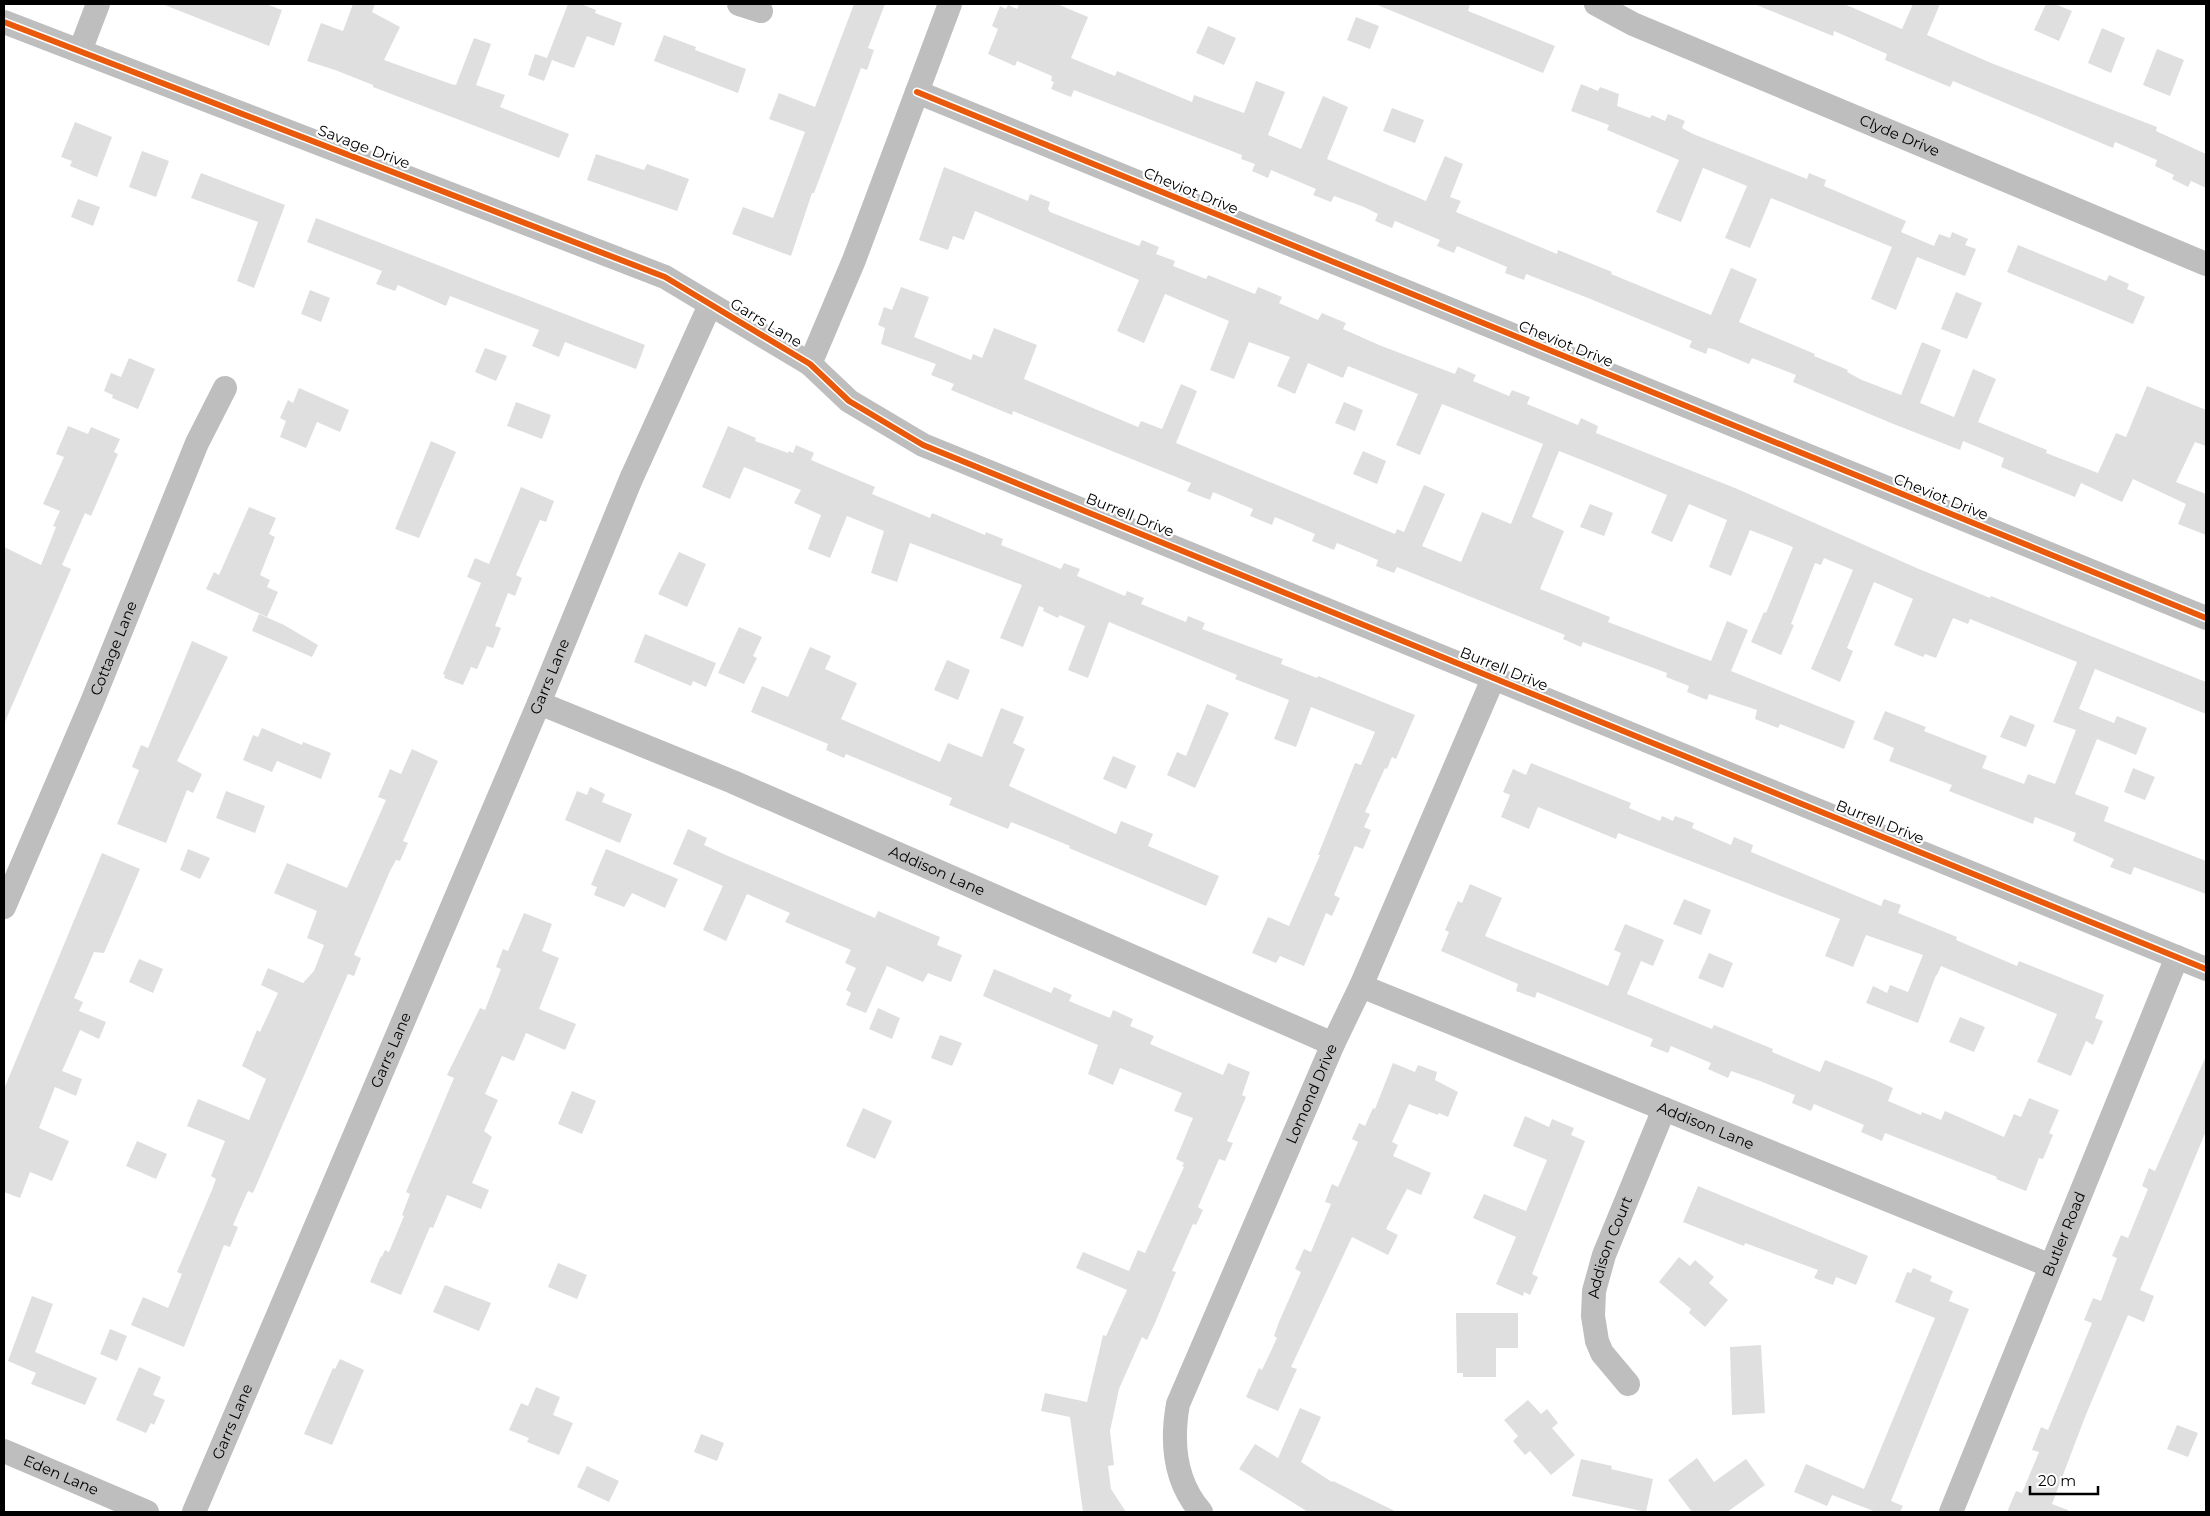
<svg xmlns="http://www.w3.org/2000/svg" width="2210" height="1516" font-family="Montserrat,sans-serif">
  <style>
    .building { fill: #dfdfdf }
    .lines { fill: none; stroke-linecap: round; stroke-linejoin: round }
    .minor { stroke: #bebebe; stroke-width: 24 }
    .cycleway-casing { stroke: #fff; stroke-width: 9 }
    .cycleway { stroke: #e8590c; stroke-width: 6 }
    .labels { text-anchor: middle; stroke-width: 4.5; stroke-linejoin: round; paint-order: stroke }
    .street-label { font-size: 15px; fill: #000; stroke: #fff }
  </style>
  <rect width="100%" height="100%" fill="#fff"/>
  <g class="building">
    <polygon points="162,4 266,4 282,10 269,46"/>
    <polygon points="353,4 375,4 372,12 400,27 384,60 451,84 456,85 474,38 491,44 476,85 505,95 500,107 569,134 559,158 373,87 373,85 335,70 307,61 321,23 343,31"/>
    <polygon points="568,4 581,4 596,10 595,13 622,23 614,46 587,36 574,68 552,60 544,81 528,75 535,54 547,58"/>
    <polygon points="854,4 885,4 868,48 874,50 867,70 861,68 814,193 812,193 791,256 732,234 743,207 773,218 805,132 769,119 779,93 815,107"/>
    <polygon points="1019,4 1057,4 1088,17 1071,58 1115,76 1117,71 1192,102 1194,95 1244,113 1256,81 1285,92 1268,135 1301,149 1323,96 1348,107 1327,159 1426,201 1445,156 1463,164 1450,197 1461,201 1456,212 1557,254 1558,250 1612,272 1611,274 1711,315 1731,268 1757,279 1739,322 1815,354 1814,356 1848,370 1847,372 1862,380 1901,395 1922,342 1941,350 1920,403 1954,417 1973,369 1996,379 1978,422 2047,450 2046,453 2098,473 2116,433 2126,437 2147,386 2206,410 2206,446 2195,442 2176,482 2206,494 2206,535 2178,524 2186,504 2133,479 2122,502 2081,483 2075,497 2001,467 2004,458 1963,441 1960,450 1891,423 1793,382 1796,375 1752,358 1749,364 1713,349 1708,348 1706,354 1689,347 1692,341 1588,298 1526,274 1524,280 1505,273 1507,267 1457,246 1454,253 1437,246 1440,240 1395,221 1392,228 1375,221 1378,214 1364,207 1334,196 1331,202 1313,195 1316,189 1271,170 1268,178 1252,171 1255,164 1241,159 1242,155 1074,90 1071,97 1051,89 1054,82 1051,81 1052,76 1017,61 1015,66 988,54 998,29 992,26 1000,6 1006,9 1008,5 1017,9"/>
    <polygon points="1375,4 1470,4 1468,11 1555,46 1543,73"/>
    <polygon points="1754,4 1844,4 1902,29 1913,4 1940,4 1927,35 1991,63 2157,127 2156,131 2206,154 2206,188 2191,181 2188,187 2172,179 2174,175 2155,166 2157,160 2115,142 2113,148 1953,81 1950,87 1885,60 1887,54 1834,31 1833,36"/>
    <polygon points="2046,4 2055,4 2072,11 2059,41 2034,30"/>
    <polygon points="1356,17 1379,26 1370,49 1347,40"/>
    <polygon points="1208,26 1236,38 1224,65 1196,53"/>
    <polygon points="2102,28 2125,38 2111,73 2088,63"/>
    <polygon points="664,35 696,47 695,50 746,69 738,93 654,61"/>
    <polygon points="2157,49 2184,60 2170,96 2143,85"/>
    <polygon points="1581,84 1598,91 1600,87 1619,94 1617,106 1650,118 1652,115 1665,121 1668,114 1685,121 1682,128 1693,134 1807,179 1809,173 1826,180 1824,186 1906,221 1901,232 1934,246 1939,234 1950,238 1952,232 1968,239 1965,245 1976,249 1965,276 1917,257 1896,310 1871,299 1892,247 1771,198 1750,248 1725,238 1747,186 1703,168 1681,222 1656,212 1679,160 1607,130 1609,125 1571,111"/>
    <polygon points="1392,108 1424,120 1415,143 1383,131"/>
    <polygon points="75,122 112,137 97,177 70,166 72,161 61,157"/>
    <polygon points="142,151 169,161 156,197 129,187"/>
    <polygon points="596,154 644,170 647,164 689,179 677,211 587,180"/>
    <polygon points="944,167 1028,201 1030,194 1050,202 1048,209 1050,212 1120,239 1139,246 1142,240 1159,247 1156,254 1175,261 1173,266 1206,279 1208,275 1255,294 1258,287 1282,297 1279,303 1318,320 1322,313 1346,323 1343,329 1379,345 1455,374 1458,367 1476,375 1473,381 1509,396 1512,390 1530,397 1527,404 1578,425 1581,418 1598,426 1596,433 1735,488 1919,569 1990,598 1991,596 2206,682 2206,714 2095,669 2079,709 2114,723 2117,716 2147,728 2136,755 2097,739 2075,794 2109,807 2104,821 2206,861 2206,894 2134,867 2131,875 2110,867 2114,859 2073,841 2076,833 2035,817 2033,824 1949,791 1952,785 1889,761 1894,748 1873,739 1885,711 1926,727 1924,731 1987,756 1982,768 2024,784 2028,774 2055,784 2076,730 2053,722 2077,662 1970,619 1968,624 1953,618 1936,658 1925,654 1923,657 1894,645 1913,599 1874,582 1847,648 1853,651 1840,682 1811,669 1853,570 1824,558 1821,565 1815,563 1791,624 1794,625 1781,655 1751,642 1764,612 1766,613 1793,547 1750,530 1731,576 1709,567 1727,520 1689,504 1672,542 1651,533 1667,495 1597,466 1559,451 1532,517 1564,531 1540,589 1610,617 1608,622 1711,661 1727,621 1748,630 1731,671 1855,721 1844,749 1780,724 1778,728 1755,719 1757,710 1709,694 1707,700 1687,692 1689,686 1666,677 1667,673 1583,642 1581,647 1563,639 1565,635 1397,567 1394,573 1376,566 1378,560 1337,543 1334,550 1312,541 1315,534 1275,517 1272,525 1250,516 1253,509 1213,492 1210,500 1187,491 1191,483 1013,411 1012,415 951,390 954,384 931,375 936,364 881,344 885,328 878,325 884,307 892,310 901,287 929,297 914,337 971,360 973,354 982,358 994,328 1037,345 1024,379 1138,427 1141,421 1162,429 1181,384 1197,391 1176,443 1395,534 1397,529 1404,532 1424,485 1445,494 1422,546 1461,562 1482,512 1511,524 1543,444 1442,404 1420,455 1396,445 1418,394 1348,366 1343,378 1308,363 1295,394 1277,386 1290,357 1249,342 1234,379 1210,370 1229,321 1165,294 1144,343 1117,331 1139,280 975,211 964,240 953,236 948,250 919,240"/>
    <polygon points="201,173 285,205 254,288 237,281 258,222 191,198"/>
    <polygon points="78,199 100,207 93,226 71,217"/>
    <polygon points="316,218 645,345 636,369 565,342 559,357 532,346 539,330 450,296 446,306 398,285 395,291 376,284 382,271 307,242"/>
    <polygon points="2018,245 2106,281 2109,275 2129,284 2127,289 2145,297 2133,324 2007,272"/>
    <polygon points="310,290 330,298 321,322 301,314"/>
    <polygon points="1956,292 1982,303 1967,339 1941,329"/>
    <polygon points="485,348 507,356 496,381 475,372"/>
    <polygon points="129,358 155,369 138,409 112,398 113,395 104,391 111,373 121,377"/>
    <polygon points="299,388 349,410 340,432 317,422 306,448 280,437 286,421 280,418 288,400 293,403"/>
    <polygon points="516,402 551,415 542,439 507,426"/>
    <polygon points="1344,402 1363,410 1355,431 1335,423"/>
    <polygon points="68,426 88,434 91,427 120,439 114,452 118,454 91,516 85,513 62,565 71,569 4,724 4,547 41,565 56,527 53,526 60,511 43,504 64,457 56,454"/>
    <polygon points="728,426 756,438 755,441 788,453 789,451 793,453 796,445 814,453 811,460 875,487 872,494 894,503 930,518 932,513 985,535 986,532 1003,539 1001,545 1061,569 1064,563 1080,569 1077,576 1125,596 1127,591 1144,598 1141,604 1186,622 1188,616 1205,623 1202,629 1283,659 1281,664 1317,678 1318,676 1415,715 1396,759 1392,757 1387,769 1385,768 1365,812 1370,814 1364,827 1371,830 1363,849 1355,846 1334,895 1340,898 1332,916 1326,913 1304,966 1280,956 1276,963 1252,953 1268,917 1289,926 1320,855 1318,855 1355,763 1361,765 1375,732 1311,707 1296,747 1274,739 1289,700 1235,679 1237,675 1109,622 1088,678 1068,670 1085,626 1059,615 1058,618 1043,611 1044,608 1039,606 1023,647 1000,638 1022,585 910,543 897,582 871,573 884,531 847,516 830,558 808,549 821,515 794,503 801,490 744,467 730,499 702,487"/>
    <polygon points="431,441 456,452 419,538 395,529"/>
    <polygon points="1363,451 1386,461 1377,484 1353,474"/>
    <polygon points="521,487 554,501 546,522 540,520 516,575 522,578 515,596 508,593 495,626 501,628 493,648 487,646 477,669 471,667 463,685 444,678 445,675 443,674 481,583 467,577 475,558 489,564"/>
    <polygon points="1590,504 1613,513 1604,536 1580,527"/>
    <polygon points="249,507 276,518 269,534 275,537 260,575 270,580 267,587 278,592 267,617 206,589 214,572 219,575"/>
    <polygon points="679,552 706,564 687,607 658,594"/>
    <polygon points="259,614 284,625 318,645 312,657 252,631"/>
    <polygon points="739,627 762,637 753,656 757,658 744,684 718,673"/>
    <polygon points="645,634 716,663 706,687 693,681 691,686 634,662"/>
    <polygon points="192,641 228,657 177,761 202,774 193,793 187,790 166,843 117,824 139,770 132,767 141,745 148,748"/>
    <polygon points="810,647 831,656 825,669 857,683 841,719 940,762 948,743 982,757 1001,708 1024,717 1013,743 1025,749 1009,786 1116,834 1121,821 1153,834 1148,846 1219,876 1206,906 1069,848 1070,846 1036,832 1011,822 1008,829 949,805 952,798 846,754 844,758 826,750 828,744 751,712 762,686 788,697"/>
    <polygon points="947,660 970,670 958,700 934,690"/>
    <polygon points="1207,704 1229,713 1195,788 1167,775 1177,752 1186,756"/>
    <polygon points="2010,715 2035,725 2026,747 2000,737"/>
    <polygon points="262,728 302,745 303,742 331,753 321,779 277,761 272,772 243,760 253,735 258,737"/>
    <polygon points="412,749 438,761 403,841 408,843 400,861 396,860 390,871 354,955 361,958 354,976 348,974 253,1193 248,1191 233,1225 238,1227 230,1247 224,1245 184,1347 131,1325 143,1297 168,1308 182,1274 177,1272 212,1190 216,1179 211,1176 225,1141 187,1126 198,1099 249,1120 266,1079 242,1066 257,1030 260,1032 278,993 261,985 268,968 303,983 314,971 324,945 307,938 317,911 274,893 287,863 347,888 386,800 378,797 390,769 401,774"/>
    <polygon points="1113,756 1136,766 1126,789 1103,779"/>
    <polygon points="1531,763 1631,803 1629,808 1660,821 1662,816 1673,821 1675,816 1694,823 1692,828 1731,845 1734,837 1753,845 1751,852 1881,906 1884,899 1901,905 1898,913 1957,937 1956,940 2017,966 2019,961 2104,995 2095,1018 2103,1021 2093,1045 2086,1041 2071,1076 2037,1062 2057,1014 1941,966 1937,975 1936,975 1918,1023 1866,1003 1873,986 1887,993 1890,985 1908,992 1923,955 1866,935 1853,967 1825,956 1840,919 1618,833 1616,839 1538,807 1529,829 1501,817 1510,795 1503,792 1513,769 1526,775"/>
    <polygon points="2133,768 2155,777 2145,800 2124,792"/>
    <polygon points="590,787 605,794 602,802 632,814 620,843 565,820 577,791 587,795"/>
    <polygon points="226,791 265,806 255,833 216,818"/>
    <polygon points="688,829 707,838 704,845 728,856 875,918 878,911 940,937 937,945 962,955 951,982 928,973 923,982 887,966 866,1013 846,1005 851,993 846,990 856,968 845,963 851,950 785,922 790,913 747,894 726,941 703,930 723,886 673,864"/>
    <polygon points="188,849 210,858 200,879 180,870"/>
    <polygon points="606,849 678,879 665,908 632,893 624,907 594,895 597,887 591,885"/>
    <polygon points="102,853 140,869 104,953 94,952 74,998 83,1002 79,1011 106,1022 99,1039 80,1030 62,1071 82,1079 76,1096 55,1087 39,1128 69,1141 52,1181 30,1172 20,1198 4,1192 4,1089"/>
    <polygon points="1470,884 1502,898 1485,936 1608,986 1621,953 1614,950 1625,924 1664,940 1653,966 1641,961 1627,994 1712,1029 1714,1025 1773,1049 1772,1052 1820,1072 1825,1060 1878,1081 1893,1088 1888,1101 1921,1115 1922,1112 1941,1120 1945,1111 2004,1137 2014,1114 2021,1117 2029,1098 2059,1110 2049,1133 2053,1135 2043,1159 2039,1158 2026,1191 1996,1179 1997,1177 1885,1133 1882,1141 1861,1132 1864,1125 1814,1104 1811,1111 1792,1103 1795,1095 1760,1081 1731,1071 1728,1078 1708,1069 1711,1063 1671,1046 1668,1053 1650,1046 1653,1039 1537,992 1535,998 1516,991 1518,984 1441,951 1449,932 1445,930 1458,901 1462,903"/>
    <polygon points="1684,899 1711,910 1701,935 1673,924"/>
    <polygon points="524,913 552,924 542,951 559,958 539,1009 576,1024 565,1050 526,1033 514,1061 502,1056 485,1094 498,1100 484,1131 492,1137 472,1183 489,1190 481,1209 447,1195 433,1228 430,1227 401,1295 370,1282 381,1256 382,1257 385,1250 389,1252 404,1216 402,1215 410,1194 406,1192 454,1078 447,1075 480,1008 485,1010 501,969 496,967 503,949 508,951"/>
    <polygon points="1709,953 1733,963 1723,988 1698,978"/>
    <polygon points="139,959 163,969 153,993 129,982"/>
    <polygon points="994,969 1051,993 1054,987 1072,995 1069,1001 1110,1018 1113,1010 1133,1019 1130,1026 1154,1036 1150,1044 1223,1075 1228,1063 1250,1072 1242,1095 1246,1097 1227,1141 1233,1143 1225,1161 1219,1159 1198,1207 1203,1210 1196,1225 1193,1224 1172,1271 1176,1272 1155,1323 1147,1340 1142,1337 1119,1389 1110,1431 1114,1465 1108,1466 1111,1489 1126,1512 1083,1512 1070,1417 1041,1411 1045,1393 1087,1402 1103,1335 1106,1336 1127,1290 1076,1268 1083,1252 1129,1271 1138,1250 1145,1253 1184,1167 1182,1166 1184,1163 1176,1159 1193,1118 1174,1111 1182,1093 1120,1068 1113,1085 1088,1074 1098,1045 983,996"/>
    <polygon points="878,1008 900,1018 892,1039 869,1029"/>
    <polygon points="1960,1017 1985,1027 1974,1052 1949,1042"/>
    <polygon points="940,1035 962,1043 952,1066 931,1058"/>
    <polygon points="2206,1056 2206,1131 2140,1290 2154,1296 2144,1322 2128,1315 2085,1417 2052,1504 2068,1510 2068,1512 2007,1512 2016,1491 2022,1493 2039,1452 2032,1450 2041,1427 2048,1430 2092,1323 2084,1320 2093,1298 2101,1301 2117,1258 2112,1256 2121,1235 2128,1238 2148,1189 2142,1186 2149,1168 2155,1171"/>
    <polygon points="1393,1063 1415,1072 1418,1065 1437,1072 1435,1080 1458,1092 1448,1117 1439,1113 1438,1115 1409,1104 1392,1142 1398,1145 1393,1156 1431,1173 1421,1195 1407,1189 1386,1229 1398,1235 1388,1255 1352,1237 1291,1367 1297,1369 1278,1411 1246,1397 1259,1368 1262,1370 1277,1338 1274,1336 1279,1322 1301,1272 1295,1269 1304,1249 1311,1252 1331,1204 1325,1202 1332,1184 1338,1187 1358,1142 1352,1139 1359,1123 1365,1126 1373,1108 1375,1109"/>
    <polygon points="572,1091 596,1101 582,1134 558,1124"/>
    <polygon points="863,1108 892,1121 875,1159 846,1146"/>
    <polygon points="1525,1116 1549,1127 1552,1119 1574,1128 1571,1135 1585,1141 1532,1274 1538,1277 1530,1295 1524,1292 1523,1296 1496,1284 1516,1237 1473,1218 1484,1194 1526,1211 1547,1160 1513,1146"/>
    <polygon points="137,1141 167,1154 156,1179 126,1166"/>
    <polygon points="1698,1186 1868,1256 1856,1285 1836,1277 1833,1285 1814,1278 1818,1270 1745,1243 1744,1246 1683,1222"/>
    <polygon points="1679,1257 1690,1266 1695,1260 1714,1277 1709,1283 1728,1300 1705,1327 1689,1313 1691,1309 1659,1282"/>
    <polygon points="558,1263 587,1275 577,1299 548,1287"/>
    <polygon points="1913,1268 1932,1276 1930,1281 1953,1291 1949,1301 1969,1309 1891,1501 1903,1506 1900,1512 1876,1512 1832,1495 1827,1506 1794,1492 1806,1464 1864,1489 1935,1318 1895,1302 1907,1272 1911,1273"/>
    <polygon points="445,1285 491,1303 479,1331 433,1312"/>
    <polygon points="32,1296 53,1304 35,1352 97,1378 85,1405 31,1384 36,1373 8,1361"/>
    <polygon points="1456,1313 1518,1313 1518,1348 1496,1348 1496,1377 1463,1377 1463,1373 1457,1373"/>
    <polygon points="110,1329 127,1336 117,1361 100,1354"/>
    <polygon points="1761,1345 1765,1413 1732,1415 1730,1347"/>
    <polygon points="340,1359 364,1370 332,1445 304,1434 333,1368 335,1369"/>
    <polygon points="139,1367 161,1377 153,1395 165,1400 154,1425 151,1423 146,1433 116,1420"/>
    <polygon points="536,1387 560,1397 553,1415 573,1423 559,1455 527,1442 529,1438 509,1430 521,1403 528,1406"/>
    <polygon points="1528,1400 1541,1414 1547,1409 1558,1423 1552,1428 1575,1455 1551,1475 1530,1451 1525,1455 1513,1441 1518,1436 1504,1420"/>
    <polygon points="1300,1408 1321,1417 1301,1462 1332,1482 1333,1481 1397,1512 1308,1512 1239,1469 1255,1444 1278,1458"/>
    <polygon points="2177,1425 2198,1433 2188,1457 2167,1449"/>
    <polygon points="701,1434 724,1443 717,1461 694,1452"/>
    <polygon points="1697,1458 1714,1482 1746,1459 1765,1485 1727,1512 1692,1512 1668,1480"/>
    <polygon points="1581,1459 1612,1466 1611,1469 1653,1479 1646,1512 1572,1496"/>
    <polygon points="587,1466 619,1481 609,1502 577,1487"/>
  </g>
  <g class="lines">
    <g class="minor">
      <polyline points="739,4 761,11"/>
      <path id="s1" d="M1596,4l37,20 573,240"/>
      <polyline points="4,22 665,277 810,364 849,401 923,445 2206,969"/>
      <polyline points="80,51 98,4"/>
      <polyline points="917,92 2206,618"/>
      <polyline points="810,364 854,260 950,4"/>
      <path id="s2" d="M539,703l194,79 600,262"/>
      <path id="s3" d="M4,907l88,-205 105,-259 28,-55"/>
      <path id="s4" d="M1361,986l690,280"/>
      <path id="s5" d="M1628,1384l-26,-31 -5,-12 -4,-25 1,-25 10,-36 60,-146"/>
      <path id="s6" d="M4,1451l143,61"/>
      <path id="s7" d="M194,1512l345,-809 92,-224 79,-174"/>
      <path id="s8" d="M1201,1512c-27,-31 -30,-69 -23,-108l155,-360 28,-58 132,-307"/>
      <path id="s9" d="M1951,1512l226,-555"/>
    </g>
    <g class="cycleway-casing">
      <g id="cycleway">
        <polyline points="4,22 665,277 810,364 849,401 923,445 2206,969"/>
        <polyline points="917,92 2206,618"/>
      </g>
    </g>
    <use href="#cycleway" class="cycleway"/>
  </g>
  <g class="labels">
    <g class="street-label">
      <text dy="5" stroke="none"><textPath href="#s1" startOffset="331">Clyde Drive</textPath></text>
      <text transform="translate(364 147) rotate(21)" y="5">Savage Drive</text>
      <text transform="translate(1191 191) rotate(22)" y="5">Cheviot Drive</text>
      <text transform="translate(766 323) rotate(31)" y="5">Garrs Lane</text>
      <text transform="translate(1566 344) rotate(22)" y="5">Cheviot Drive</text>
      <text transform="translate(1941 497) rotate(22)" y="5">Cheviot Drive</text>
      <text transform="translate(1130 515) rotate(22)" y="5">Burrell Drive</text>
      <text dy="5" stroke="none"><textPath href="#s3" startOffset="281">Cottage Lane</textPath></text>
      <text transform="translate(1504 669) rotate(22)" y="5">Burrell Drive</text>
      <text dy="5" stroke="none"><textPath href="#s7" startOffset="908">Garrs Lane</textPath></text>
      <text transform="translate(1880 822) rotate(22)" y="5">Burrell Drive</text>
      <text dy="5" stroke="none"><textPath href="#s2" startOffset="432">Addison Lane</textPath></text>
      <text dy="5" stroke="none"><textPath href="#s7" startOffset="502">Garrs Lane</textPath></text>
      <text dy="5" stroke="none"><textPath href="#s8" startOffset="452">Lomond Drive</textPath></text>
      <text dy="5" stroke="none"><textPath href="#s4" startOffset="372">Addison Lane</textPath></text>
      <text dy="5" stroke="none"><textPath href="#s9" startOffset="300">Butler Road</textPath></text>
      <text dy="5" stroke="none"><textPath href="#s5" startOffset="150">Addison Court</textPath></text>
      <text dy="5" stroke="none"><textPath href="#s7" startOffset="98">Garrs Lane</textPath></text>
      <text dy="5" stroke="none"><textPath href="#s6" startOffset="62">Eden Lane</textPath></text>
    </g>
  </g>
  <rect width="2210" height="1516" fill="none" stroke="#000000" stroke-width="10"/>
  <path d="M2030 1486v8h68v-8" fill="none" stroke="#000000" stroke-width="2.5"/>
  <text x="2038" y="1486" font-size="15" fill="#000000" stroke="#ffffff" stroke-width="4" paint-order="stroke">20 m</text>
</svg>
